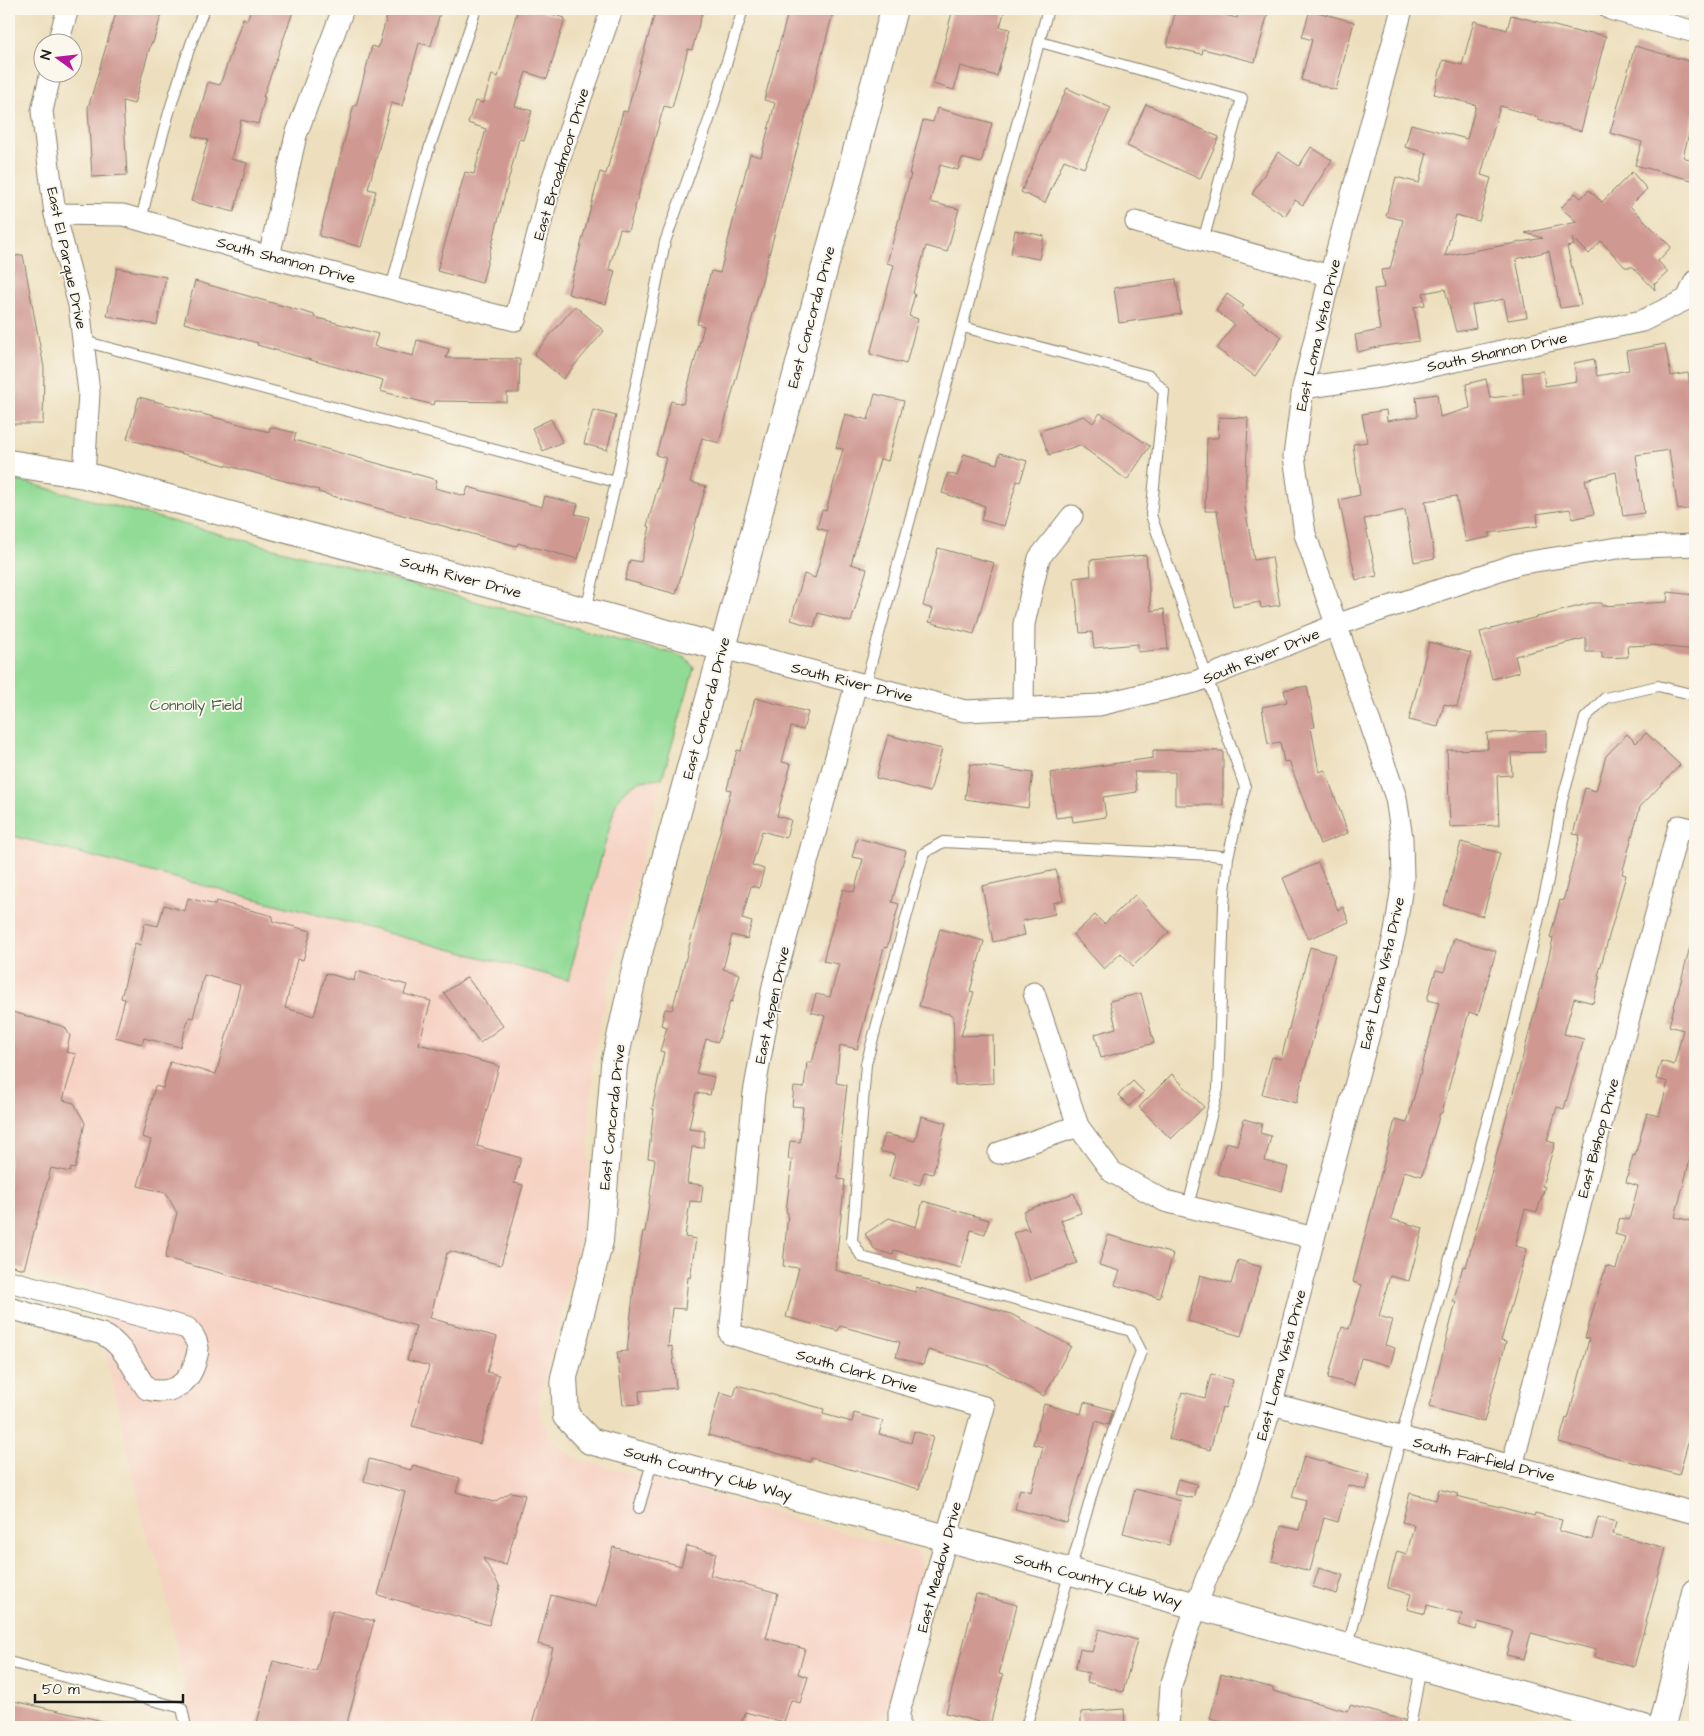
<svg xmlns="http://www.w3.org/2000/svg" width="1704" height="1736" font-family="'Architects Daughter',sans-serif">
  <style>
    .built { fill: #f6d2c3 }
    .green { fill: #92db96; stroke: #577c59 }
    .building { fill: #cf9992 }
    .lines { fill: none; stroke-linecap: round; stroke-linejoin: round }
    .service-casing { stroke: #847e6c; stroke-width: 12 }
    .minor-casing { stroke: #847e6c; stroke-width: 23 }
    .tertiary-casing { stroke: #847e6c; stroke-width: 28 }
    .service { stroke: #fff; stroke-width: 10 }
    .minor { stroke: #fff; stroke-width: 21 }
    .tertiary { stroke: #fff; stroke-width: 26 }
    .labels { text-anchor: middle; stroke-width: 4; stroke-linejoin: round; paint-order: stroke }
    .street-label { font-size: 15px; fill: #1c1c1c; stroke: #fbf7ec }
    .park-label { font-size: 15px; fill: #455f47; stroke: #fbf7ec }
  </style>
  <rect width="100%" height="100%" fill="#fbf7ec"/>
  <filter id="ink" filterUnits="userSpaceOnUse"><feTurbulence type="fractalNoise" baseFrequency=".02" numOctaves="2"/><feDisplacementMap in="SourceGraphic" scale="10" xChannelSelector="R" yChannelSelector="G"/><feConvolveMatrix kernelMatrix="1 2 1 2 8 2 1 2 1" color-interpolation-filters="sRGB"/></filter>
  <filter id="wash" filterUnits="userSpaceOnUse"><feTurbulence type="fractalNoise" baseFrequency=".0096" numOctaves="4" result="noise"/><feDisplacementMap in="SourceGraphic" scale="20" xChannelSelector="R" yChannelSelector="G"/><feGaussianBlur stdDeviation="1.12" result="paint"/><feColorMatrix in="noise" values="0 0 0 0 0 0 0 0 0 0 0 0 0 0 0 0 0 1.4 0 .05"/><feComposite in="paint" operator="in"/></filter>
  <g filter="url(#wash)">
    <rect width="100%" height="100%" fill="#eddfbd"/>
    <polygon class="built" points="662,779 599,1024 593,1064 587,1181 582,1230 539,1400 540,1415 551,1438 562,1450 578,1459 914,1551 921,1558 921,1568 882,1727 193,1727 158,1557 149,1546 104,1345 108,1294 9,1266 9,921 17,888 9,847 9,835 567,980 616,803 627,789 639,781"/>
    <path class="green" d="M9,481l15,1 654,173 9,4 7,9 -32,111c-26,2 -30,2 -46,24l-48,177 -559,-145z"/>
    <g id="blocks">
      <g class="building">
        <polygon points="117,9 163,9 153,43 151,43 134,104 123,101 127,175 92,177 88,108"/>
        <polygon points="251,9 294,9 263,97 265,97 258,124 241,120 231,159 247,163 234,212 191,201 208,140 193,136 208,82 220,85 243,18 247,20"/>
        <polygon points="389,9 441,9 431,46 419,43 402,106 391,103 368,189 376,191 361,247 319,236 354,105 356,106 372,46 378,48"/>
        <polygon points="518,9 533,9 565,18 547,79 526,72 515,106 532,111 523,140 519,139 482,283 437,271 465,172 474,174 486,129 468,123 475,101 483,103 492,75 498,77"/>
        <polygon points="656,9 703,9 692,50 688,49 672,108 664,106 628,231 620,229 609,269 615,271 606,304 568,294 600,172 606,174 623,111 627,112"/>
        <polygon points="789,9 834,9 719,443 702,438 690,482 706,486 676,594 625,580 630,560 641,562 650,527 647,526 666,458 656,455 671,401 683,404 704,326 697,324 711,271 720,273 750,154 761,157 775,103 764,100"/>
        <polygon points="953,9 1005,9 1000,27 1010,29 997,76 960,66 954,90 933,84"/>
        <polygon points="1176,9 1200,9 1237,18 1239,9 1269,9 1255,62 1203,49 1202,54 1167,46"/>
        <polygon points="1310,10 1354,22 1336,90 1301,80 1312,40 1302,37"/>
        <polygon points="1511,15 1586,34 1587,32 1606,36 1581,131 1538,120 1538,117 1500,106 1481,175 1491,178 1479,221 1456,215 1445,256 1543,238 1525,233 1577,222 1561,208 1575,193 1581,198 1589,190 1602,202 1632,172 1647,189 1630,206 1671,247 1658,261 1668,272 1655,284 1654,283 1655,290 1633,267 1625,267 1601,241 1589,254 1572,237 1574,245 1567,247 1581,305 1560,308 1549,251 1516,259 1527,317 1508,320 1504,299 1472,305 1476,328 1456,332 1445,289 1423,293 1425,305 1414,307 1419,341 1378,347 1358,352 1355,335 1380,330 1374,289 1384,288 1381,270 1390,269 1403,220 1386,216 1396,177 1419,183 1427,153 1405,147 1411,124 1467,139 1476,105 1434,94 1443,60 1462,65 1474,21 1507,30"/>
        <polygon points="1635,46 1695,63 1695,110 1683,157 1695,161 1695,181 1635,165 1642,142 1610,133"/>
        <polygon points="1067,88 1111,108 1084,168 1064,160 1045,203 1021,192"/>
        <polygon points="1146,104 1219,137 1200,179 1127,146"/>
        <polygon points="937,108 992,123 981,163 962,158 958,170 940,165 930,202 959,209 947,252 926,246 913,293 915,294 909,316 918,319 906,364 870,354 894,265 887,263 911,174 909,174 923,120 933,122"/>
        <polygon points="1311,147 1332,160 1303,205 1295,200 1285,216 1252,194 1278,152 1299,166"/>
        <polygon points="1015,230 1044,236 1039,259 1011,254"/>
        <polygon points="23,255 44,368 43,424 9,424 9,257"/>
        <polygon points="117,268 166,277 157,325 107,316"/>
        <polygon points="1176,279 1181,314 1119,323 1114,288"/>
        <polygon points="195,281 315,315 314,317 378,334 374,346 413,356 417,340 449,349 446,358 520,359 519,393 507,393 507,402 435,401 434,405 380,391 383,380 257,345 258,343 184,323"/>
        <polygon points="1227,294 1244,306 1241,309 1282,337 1255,376 1217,349 1234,324 1216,311"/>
        <polygon points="575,306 604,331 563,379 534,354"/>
        <polygon points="1665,344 1671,376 1688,373 1695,412 1695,461 1692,461 1695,483 1695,508 1678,510 1669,450 1636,455 1644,513 1623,516 1616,472 1585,480 1594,514 1573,519 1570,509 1537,514 1538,526 1489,533 1490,537 1466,542 1456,496 1425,501 1435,558 1414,562 1405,510 1364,519 1377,576 1356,580 1339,500 1360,495 1353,444 1367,442 1362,414 1386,410 1387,421 1418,416 1416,397 1437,394 1440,417 1470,408 1466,384 1486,379 1490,398 1524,394 1522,373 1543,371 1545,386 1577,381 1574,363 1594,359 1597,376 1629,370 1626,351"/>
        <polygon points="875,394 904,401 888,461 880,459 851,564 867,569 851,622 818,613 814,627 791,620 804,574 815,578 828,531 817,528 822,510 826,511 843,449 836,448 845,414 868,420"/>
        <polygon points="139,397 269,432 270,427 296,433 294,440 437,480 435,488 465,496 468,487 542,507 545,496 578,504 575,514 589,517 578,559 518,543 517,546 318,492 319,490 127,439"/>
        <polygon points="593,410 616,416 607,450 584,444"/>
        <polygon points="1100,413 1150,446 1127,480 1080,445 1049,455 1040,431 1084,416 1093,423"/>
        <polygon points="1219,417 1248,418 1245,507 1254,560 1272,557 1280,605 1261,608 1260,602 1233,607 1217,511 1205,511 1207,438 1218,438"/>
        <polygon points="551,419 562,442 543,451 532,428"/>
        <polygon points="1000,453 1027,461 1020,482 1017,481 1004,526 981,520 985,506 942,493 948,473 957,476 964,454 997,464"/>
        <polygon points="938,548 994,563 974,634 929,622 933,609 923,606"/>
        <polygon points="1146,555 1151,611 1164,609 1168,649 1138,652 1138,644 1094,648 1092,632 1080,633 1074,578 1091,576 1090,560"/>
        <polygon points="1668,592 1695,595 1695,650 1651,645 1627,646 1628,657 1602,658 1602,652 1586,652 1586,638 1515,656 1519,672 1492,679 1480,632 1591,603 1602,603 1602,606 1667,602"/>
        <polygon points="1429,642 1471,653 1457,707 1444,704 1438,727 1409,720"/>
        <polygon points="1307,686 1315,727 1311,727 1319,772 1325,770 1348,833 1320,844 1289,761 1284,762 1280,742 1268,744 1262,707 1287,702 1284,690"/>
        <polygon points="755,698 808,712 803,730 791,727 782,762 791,764 777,816 791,820 786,838 762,831 752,865 764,869 759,888 751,886 742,919 752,922 747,939 732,935 723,969 740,974 732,1002 730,1001 718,1042 706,1039 696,1073 714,1077 710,1095 696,1093 689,1129 705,1131 703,1148 692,1147 687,1183 703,1185 701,1202 690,1201 685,1237 696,1239 690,1278 688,1277 685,1309 672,1308 668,1347 672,1346 676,1388 639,1391 640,1404 623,1405 617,1352 627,1351 634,1286 643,1231 645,1232 655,1159 648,1158 654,1109 652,1109 664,1052 660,1051 667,1027 661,1025 665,1009 672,1010 731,790 727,789 737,750 741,751"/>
        <polygon points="1546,731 1546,752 1511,753 1512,775 1497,776 1499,825 1450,827 1447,750 1488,749 1487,733"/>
        <polygon points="1646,733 1680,765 1640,807 1622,874 1626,875 1598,976 1600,976 1593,1003 1574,998 1564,1034 1584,1039 1564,1109 1557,1107 1547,1141 1555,1143 1542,1186 1545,1187 1537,1212 1525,1209 1515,1246 1527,1249 1501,1341 1506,1342 1484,1422 1429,1407 1456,1302 1453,1302 1463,1266 1466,1267 1541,989 1553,939 1550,938 1560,900 1563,901 1580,835 1573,834 1585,788 1596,791 1606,756 1627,734 1636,743"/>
        <polygon points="888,735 942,749 930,792 876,778"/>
        <polygon points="1153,750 1223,751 1223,805 1175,805 1175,772 1134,772 1137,792 1103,797 1106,817 1073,822 1072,816 1056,818 1050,773 1153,758"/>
        <polygon points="970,764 1033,773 1028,808 965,799"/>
        <polygon points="857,838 906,851 892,902 899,904 887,948 884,947 857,1049 840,1045 836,1083 847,1085 841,1135 842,1135 838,1179 845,1180 835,1270 915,1292 916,1287 1011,1314 1071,1346 1044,1396 989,1366 928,1350 923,1365 896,1357 900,1342 840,1326 838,1331 786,1317 799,1268 783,1266 788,1213 786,1212 792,1160 788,1159 790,1141 800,1142 803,1107 792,1106 794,1087 804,1088 807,1062 812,1062 825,1016 811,1012 816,994 830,997 839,964 823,961 843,889 854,892 863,859 852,857"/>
        <polygon points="1461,842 1500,853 1483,916 1444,905"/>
        <polygon points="1318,863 1338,910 1343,907 1349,922 1308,939 1283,878"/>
        <polygon points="1056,870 1063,900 1053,903 1055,914 1022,921 1025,935 993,942 982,886"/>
        <polygon points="1135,895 1169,932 1133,966 1121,953 1104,969 1073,935 1095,915 1104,924"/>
        <polygon points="188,898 215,905 216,901 273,916 272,921 311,931 303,960 297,959 285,1008 314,1016 326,973 354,981 356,971 407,985 404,994 431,1001 419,1044 499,1066 477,1146 521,1158 514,1183 523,1185 501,1265 450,1251 449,1253 447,1253 430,1318 497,1337 487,1372 499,1375 480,1444 412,1426 429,1366 407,1360 416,1326 165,1258 177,1213 166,1193 138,1186 151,1140 142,1137 155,1086 163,1088 170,1062 216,1074 240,985 204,975 193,1018 189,1017 180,1047 144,1038 142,1044 115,1037 125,999 121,998 135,943 140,945 145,923 158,926 164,905 185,911"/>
        <polygon points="940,929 984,941 970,991 974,992 961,1036 993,1035 994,1083 955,1085 953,1015 919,1006"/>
        <polygon points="1454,938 1496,951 1478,1015 1469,1012 1442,1113 1440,1113 1422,1176 1404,1171 1391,1219 1423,1228 1409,1281 1390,1276 1379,1316 1392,1320 1385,1345 1395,1348 1390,1366 1361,1358 1354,1385 1328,1378 1342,1327 1349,1329 1362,1285 1353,1282 1395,1120 1407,1123 1439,1003 1427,1000 1436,970 1444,972"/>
        <polygon points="1310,947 1335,954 1296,1103 1262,1094 1272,1057 1281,1059"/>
        <polygon points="1690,947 1695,948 1695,1140 1675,1217 1695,1222 1695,1424 1693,1424 1679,1475 1559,1442 1566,1418 1568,1419 1589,1339 1585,1338 1606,1266 1616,1269 1625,1237 1615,1234 1620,1218 1629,1220 1638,1186 1626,1182 1633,1155 1635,1156 1647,1113 1659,1116 1668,1082 1656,1079 1661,1061 1674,1065 1683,1030 1669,1026"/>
        <polygon points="467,977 503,1026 480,1043 444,993"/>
        <polygon points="1141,993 1154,1043 1101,1058 1095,1034 1116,1028 1110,1001"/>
        <polygon points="9,1011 65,1027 70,1036 66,1052 76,1054 63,1100 74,1103 85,1123 75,1169 71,1168 70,1172 51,1168 24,1269 9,1265"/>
        <polygon points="1172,1074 1204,1107 1171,1139 1139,1107"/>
        <polygon points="1133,1081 1144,1092 1129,1106 1118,1095"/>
        <polygon points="921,1116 946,1123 933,1174 924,1172 920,1185 889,1177 895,1155 880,1151 885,1134 915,1141"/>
        <polygon points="1244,1119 1262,1124 1260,1133 1271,1136 1265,1161 1288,1167 1282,1191 1217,1174 1226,1142 1237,1145"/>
        <polygon points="1074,1193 1081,1213 1061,1220 1077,1263 1030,1280 1013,1233 1024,1229 1029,1231 1024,1217 1024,1211"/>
        <polygon points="923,1201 989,1220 985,1234 971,1230 961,1268 894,1250 893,1255 875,1250 865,1234 889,1218 916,1227"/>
        <polygon points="1108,1235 1173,1254 1160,1298 1115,1285 1120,1271 1099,1265"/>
        <polygon points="1238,1260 1261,1267 1241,1336 1188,1321 1200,1275 1231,1284"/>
        <polygon points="1211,1374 1233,1380 1225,1408 1222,1407 1210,1450 1169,1439 1182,1392 1205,1398"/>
        <polygon points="737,1385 824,1409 823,1414 852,1422 854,1413 883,1421 879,1434 911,1443 914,1431 933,1437 919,1489 811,1458 810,1462 708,1435 720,1392 734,1396"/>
        <polygon points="1084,1402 1113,1410 1108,1425 1096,1421 1067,1523 1015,1509 1020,1489 1031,1492 1043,1447 1033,1444 1044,1404 1081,1414"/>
        <polygon points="1304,1456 1370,1475 1366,1490 1348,1485 1338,1522 1324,1518 1310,1571 1272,1561 1281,1526 1299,1530 1306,1501 1292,1497"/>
        <polygon points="369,1459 411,1470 413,1465 460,1478 456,1492 494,1502 511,1492 525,1495 506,1565 483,1558 500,1587 489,1625 378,1595 405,1492 364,1481"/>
        <polygon points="1178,1479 1197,1484 1193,1498 1174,1494"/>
        <polygon points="1135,1489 1181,1501 1169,1545 1123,1533"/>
        <polygon points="1439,1489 1458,1494 1457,1496 1534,1516 1535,1513 1562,1520 1559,1531 1592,1540 1598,1517 1616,1522 1613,1534 1666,1548 1634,1667 1594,1657 1596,1650 1531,1633 1524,1659 1506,1655 1513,1631 1478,1622 1476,1630 1459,1625 1462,1614 1427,1605 1425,1614 1407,1609 1411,1594 1387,1588 1397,1551 1407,1554 1414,1525 1402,1522 1410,1493 1436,1500"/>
        <polygon points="687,1546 716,1553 710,1575 778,1593 766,1638 805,1649 798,1674 808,1677 800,1703 791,1700 784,1722 745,1712 740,1727 531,1727 553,1648 538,1644 551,1595 596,1607 613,1547 681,1566"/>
        <polygon points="1319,1568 1343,1575 1337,1594 1313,1587"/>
        <polygon points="976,1594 1017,1605 999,1674 1003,1675 990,1725 946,1713"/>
        <polygon points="332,1610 374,1621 346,1727 256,1727 273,1661 316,1672"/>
        <polygon points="1099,1629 1137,1640 1123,1692 1087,1682 1089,1673 1075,1670 1080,1649 1092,1652"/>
        <polygon points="1221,1674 1273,1688 1273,1691 1348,1711 1350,1705 1404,1720 1403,1727 1242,1727 1210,1719"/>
        <polygon points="9,1700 103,1721 102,1727 9,1727"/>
        <polygon points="1124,1709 1125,1727 1081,1727 1081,1712"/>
      </g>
    </g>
  </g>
  <g filter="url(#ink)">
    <use href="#blocks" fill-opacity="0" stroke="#847e6c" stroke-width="1"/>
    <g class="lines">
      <g class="service-casing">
        <g id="service">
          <polyline points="1040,42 1242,98 1203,241"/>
          <path d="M141,220c17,-71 36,-143 63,-211"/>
          <polyline points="391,288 426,158 476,9"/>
          <polyline points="963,327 1150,376 1164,391 1151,515 1245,787 1228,857 1224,905 1218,1089 1188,1206"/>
          <polyline points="83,341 616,482"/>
          <polyline points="586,610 616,482 665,242 709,120 743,9"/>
          <polyline points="865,686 1048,9"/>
          <polyline points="639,1508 653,1459"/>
          <polyline points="1348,1646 1401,1437 1513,1027 1548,880 1562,801 1585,718 1605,698 1658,686 1695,695"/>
          <polyline points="9,1662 182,1708 186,1727"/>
          <polyline points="1026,1727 1094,1486 1141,1351 1131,1331 862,1257 852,1241 866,1064 924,853 943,842 1212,855 1228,857"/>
          <polyline points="1410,1727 1421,1667"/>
        </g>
      </g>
      <g class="minor-casing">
        <g id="minor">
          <polyline points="1610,9 1695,32"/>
          <polyline points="58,42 68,9"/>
          <polyline points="51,72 42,111 55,214 79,305 89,393 84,475"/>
          <polyline points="55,214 123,215 269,257 515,320 552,180 612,9"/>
          <polyline points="1136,222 1330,276"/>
          <polyline points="269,257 296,135 343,9"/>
          <polyline points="1303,388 1385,376 1642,321 1687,299 1695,281"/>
          <polyline points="723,648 965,711 1099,705 1195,682 1336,625 1517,564 1618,548 1695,545"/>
          <polyline points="856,684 773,986 754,1093 730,1334 984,1407 946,1539 899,1713 899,1727"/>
          <polyline points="1023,709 1024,624 1039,558 1072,516"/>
          <polyline points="1034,993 1078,1126 1112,1172 1165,1201 1314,1238"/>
          <polyline points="999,1153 1078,1126"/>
          <path d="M9,1281l178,47c5,6 10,11 11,20 0,3 -1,8 -2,11 -6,25 -25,37 -49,30 -14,-19 -23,-45 -45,-55l-93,-26"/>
          <polyline points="1272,1404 1695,1513"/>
          <polyline points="1512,1466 1679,826 1695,830"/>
          <polyline points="1168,1727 1171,1686 1188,1631 1206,1579 1241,1503 1272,1404 1314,1238 1382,986 1395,932 1403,880 1402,838 1396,798 1305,534 1294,456 1303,388 1330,276 1402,9"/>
        </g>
      </g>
      <g class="tertiary-casing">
        <g id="tertiary">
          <polyline points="894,9 723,648 636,964 614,1065 600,1241 564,1377 566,1416 590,1441 1641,1727"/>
          <polyline points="9,463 84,475 723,648"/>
          <polyline points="1662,1727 1695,1592"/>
        </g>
      </g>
      <use href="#service" class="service"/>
      <use href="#minor" class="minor"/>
      <use href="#tertiary" class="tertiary"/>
    </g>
  </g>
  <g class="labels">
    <g class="street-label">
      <text transform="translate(561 164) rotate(-73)" y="5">East Broadmoor Drive</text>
      <text transform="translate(67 258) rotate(78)" y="5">East El Parque Drive</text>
      <text transform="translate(286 260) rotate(15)" y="5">South Shannon Drive</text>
      <text transform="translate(811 317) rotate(-75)" y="5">East Concorda Drive</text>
      <text transform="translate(1318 335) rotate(-77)" y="5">East Loma Vista Drive</text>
      <text transform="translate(1497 352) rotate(-12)" y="5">South Shannon Drive</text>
      <text transform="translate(461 577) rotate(15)" y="5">South River Drive</text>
      <text transform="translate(1261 656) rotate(-22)" y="5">South River Drive</text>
      <text transform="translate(852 682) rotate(14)" y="5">South River Drive</text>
      <text transform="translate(706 708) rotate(-75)" y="5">East Concorda Drive</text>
      <text transform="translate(1382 973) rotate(-77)" y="5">East Loma Vista Drive</text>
      <text transform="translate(772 1005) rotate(-78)" y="5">East Aspen Drive</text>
      <text transform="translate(612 1117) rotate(-84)" y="5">East Concorda Drive</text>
      <text transform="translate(1598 1138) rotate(-75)" y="5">East Bishop Drive</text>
      <text transform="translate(1281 1365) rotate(-75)" y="5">East Loma Vista Drive</text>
      <text transform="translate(857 1371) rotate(16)" y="5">South Clark Drive</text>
      <text transform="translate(1484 1459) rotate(14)" y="5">South Fairfield Drive</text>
      <text transform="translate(708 1473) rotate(15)" y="5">South Country Club Way</text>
      <text transform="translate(939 1567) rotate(-75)" y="5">East Meadow Drive</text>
      <text transform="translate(1098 1580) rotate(15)" y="5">South Country Club Way</text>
    </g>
    <g class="park-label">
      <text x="196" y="710">Connolly Field</text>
    </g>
  </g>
  <rect width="1704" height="1736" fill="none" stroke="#fbf7ec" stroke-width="30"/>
  <g transform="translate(58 58) rotate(285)"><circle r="24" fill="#fbf7ec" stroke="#a29f99"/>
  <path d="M0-4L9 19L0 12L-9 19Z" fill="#b5179e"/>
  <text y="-8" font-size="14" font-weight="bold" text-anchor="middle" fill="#1c1c1c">N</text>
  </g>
  <path d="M35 1694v8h148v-8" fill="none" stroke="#1c1c1c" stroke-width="2.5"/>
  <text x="42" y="1694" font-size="15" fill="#1c1c1c" stroke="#fbf7ec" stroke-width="4" paint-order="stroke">50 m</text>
</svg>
